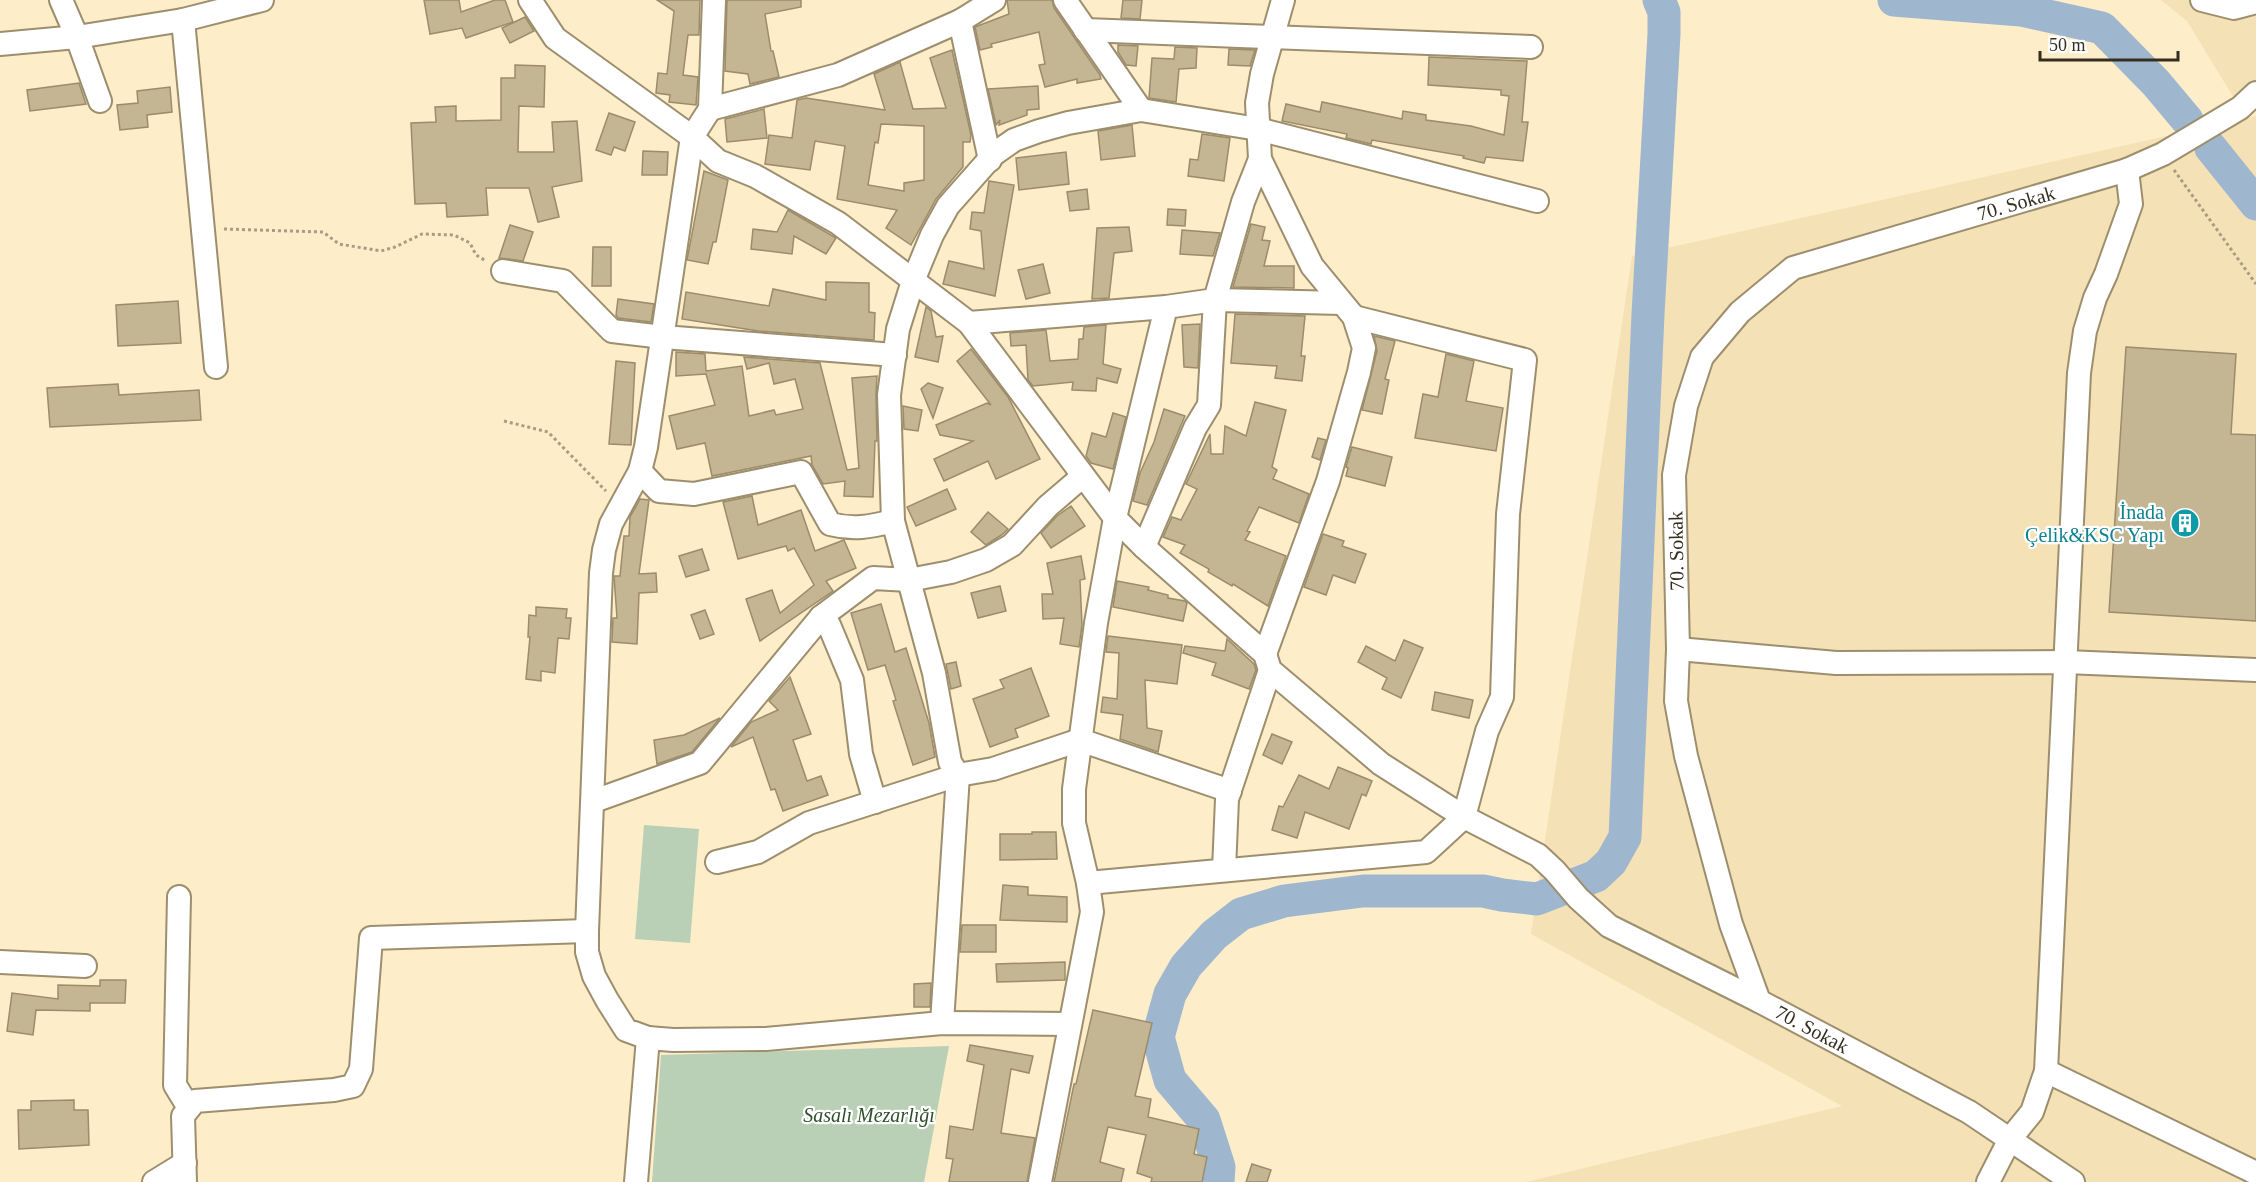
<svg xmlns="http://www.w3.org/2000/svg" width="2256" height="1182" font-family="'Times New Roman',serif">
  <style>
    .built { fill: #f4e1b6 }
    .green { fill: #b9d0b6 }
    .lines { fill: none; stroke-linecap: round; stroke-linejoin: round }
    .river { stroke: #9fb6cf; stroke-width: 33 }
    .building { fill: #c4b593; stroke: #9b8c6b; stroke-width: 1.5; fill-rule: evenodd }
    .minor-casing { stroke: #9d8e6d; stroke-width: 26 }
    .path { stroke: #a89c82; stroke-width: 3; stroke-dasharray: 3 3; stroke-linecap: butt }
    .minor { stroke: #fff; stroke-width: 22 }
    .labels { text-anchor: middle; stroke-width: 4.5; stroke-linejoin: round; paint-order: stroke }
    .street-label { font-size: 20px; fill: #342e20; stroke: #fff }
    .culture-label { font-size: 20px; fill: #0d838f; stroke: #fff; text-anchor: end }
    .park-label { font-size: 20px; font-style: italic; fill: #2e502a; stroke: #fff }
  </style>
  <rect width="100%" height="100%" fill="#fdedc9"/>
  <g class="built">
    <polygon points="2161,0 2256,0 2256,93 2240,108 2187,21"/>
    <polygon points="2256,116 2256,1182 1526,1182 1842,1106 1531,934 1632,256"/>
  </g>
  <g class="green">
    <polygon points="644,825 699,829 690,943 635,939"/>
    <polygon points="949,1046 924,1182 652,1182 661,1055"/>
  </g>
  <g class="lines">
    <g class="river">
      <polyline points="1894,0 2021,10 2102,28 2156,83 2187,120"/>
      <polyline points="2211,148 2256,204"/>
      <polyline points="1218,1182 1219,1167 1204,1120 1170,1080 1158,1037 1170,994 1186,966 1214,935 1241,914 1284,901 1363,891 1483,891 1502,895 1537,899 1596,876 1611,862 1625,837 1648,314 1664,34 1664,12 1659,0"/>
    </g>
  </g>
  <g class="building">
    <polygon points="424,0 459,0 461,12 495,0 505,0 513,22 466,38 462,28 430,34"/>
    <polygon points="657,0 700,0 699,35 688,35 683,75 698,77 696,105 669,102 670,95 656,93 658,73 667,74 674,11"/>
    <polygon points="727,0 801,0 801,7 765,14 771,51 773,51 779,77 750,84 748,74 725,71"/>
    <polygon points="1007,0 1052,0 1054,8 1100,75 1101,79 1077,83 1077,79 1045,87 1039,65 1045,64 1039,32 991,44 992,47 980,50 975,27 1009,14"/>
    <polygon points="1123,0 1142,0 1140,19 1121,18"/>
    <polygon points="525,17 534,31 510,43 502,28"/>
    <polygon points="1118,45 1138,46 1136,66 1126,65 1118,52"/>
    <polygon points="1175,47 1197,48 1196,68 1179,69 1176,102 1149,98 1152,58 1174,59"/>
    <polygon points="1229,49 1255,50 1250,66 1228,65"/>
    <path d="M952,50l19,85 -1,7h-7v25l-27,32 -25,46 -25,-17 11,-18 -60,-11 8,-53 -30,-5 -5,29 -45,-6 4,-29 23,3 5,-38 9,-2 79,12 -11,-36 26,-12 13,47 33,-1 -16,-50zM881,124l43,2v54l-20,3v8l-36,-6 7,-43 3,1z"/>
    <polygon points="1429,57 1527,61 1522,122 1528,122 1523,161 1486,157 1484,163 1463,158 1464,156 1372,140 1371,144 1346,138 1347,134 1282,121 1286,104 1320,112 1322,102 1402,119 1403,111 1426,115 1426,120 1471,126 1504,135 1509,96 1501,95 1501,90 1428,85"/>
    <polygon points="515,65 545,66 544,107 519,106 518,152 554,152 552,122 577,121 582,181 552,187 559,217 538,222 529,188 486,188 488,215 447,217 446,203 415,204 411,123 436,122 435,107 456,106 456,121 501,120 501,78 515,78"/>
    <polygon points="79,83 86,104 30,111 27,90"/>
    <polygon points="1038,86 1039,109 1027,110 1027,115 999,125 1000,120 996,125 988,89"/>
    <polygon points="170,87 172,112 147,115 148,127 120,130 117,105 138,103 137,91"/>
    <polygon points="764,109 767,138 727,142 725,119"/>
    <polygon points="609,113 635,122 625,151 614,147 611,155 596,150"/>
    <polygon points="1132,125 1135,156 1101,160 1098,131"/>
    <polygon points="1202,134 1230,138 1224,181 1188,176 1190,159 1198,160"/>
    <polygon points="643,151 668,152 667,175 642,175"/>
    <polygon points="1066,152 1069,184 1019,190 1016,158"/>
    <polygon points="704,171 728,180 716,242 713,242 708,264 687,260"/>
    <polygon points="989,181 1014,185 995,296 943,284 949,261 984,269 981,231 970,229 972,212 984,213"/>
    <polygon points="1087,189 1089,209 1070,211 1067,192"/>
    <polygon points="1168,209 1186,210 1185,226 1167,225"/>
    <polygon points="788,210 836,238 826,254 794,236 792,254 751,249 753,229 777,232"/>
    <polygon points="1251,224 1265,227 1262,240 1270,241 1264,266 1294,266 1294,288 1233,287"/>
    <polygon points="510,225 533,232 523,261 499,258"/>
    <polygon points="1129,227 1132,251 1114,253 1109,298 1092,299 1097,228"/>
    <polygon points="1182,230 1220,233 1213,256 1180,254"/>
    <polygon points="593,247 611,247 611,286 592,286"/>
    <polygon points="1043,264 1050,293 1026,299 1018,270"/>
    <polygon points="826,282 869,283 869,312 875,313 874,340 758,331 682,319 686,292 769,306 773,289 826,300"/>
    <polygon points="618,299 654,304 651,322 618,318 616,315"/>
    <polygon points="178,301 181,343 118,346 116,305"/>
    <polygon points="926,307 931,311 936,337 943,336 938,362 915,357"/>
    <polygon points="1235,314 1305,316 1301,356 1305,356 1302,381 1275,378 1277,366 1231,363"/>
    <polygon points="1200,324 1198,368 1184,367 1182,325"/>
    <polygon points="1106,325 1103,364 1121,369 1117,383 1097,378 1096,391 1072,390 1073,382 1033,386 1028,380 1026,345 1011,346 1010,333 1046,330 1050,361 1078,359 1079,339 1083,339 1084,327"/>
    <polygon points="1374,336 1395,341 1385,379 1389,380 1382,414 1362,410 1377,351"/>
    <polygon points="2126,347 2236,354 2231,434 2256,435 2256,621 2109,612"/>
    <polygon points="971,349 1008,397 1040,459 996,479 988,461 944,481 934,459 973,441 940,435 936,425 987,403 991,405 957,361"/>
    <polygon points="676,352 705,354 706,371 742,366 749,416 774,410 776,415 803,409 795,379 774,384 769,363 747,369 744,357 820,363 847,470 859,468 852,378 877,376 876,395 877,441 875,441 873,497 844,496 845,481 823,484 812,465 811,456 712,476 705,443 677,449 669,416 715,405 706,374 676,376"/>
    <polygon points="1446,354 1474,361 1466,401 1503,408 1496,451 1415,438 1423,394 1438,397"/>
    <polygon points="616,361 635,363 631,445 609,444"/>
    <polygon points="928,383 943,388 933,418 921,389"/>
    <polygon points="118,384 119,395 199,390 201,420 50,427 47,388"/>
    <polygon points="1255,402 1286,410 1272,467 1277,470 1273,479 1309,494 1299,523 1259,507 1247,531 1250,532 1245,540 1286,556 1268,606 1233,584 1232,586 1208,572 1209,569 1180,553 1185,545 1163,537 1172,517 1181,520 1197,489 1186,484 1210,434 1211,454 1223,454 1225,426 1246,436"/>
    <polygon points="903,406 922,410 918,431 904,429"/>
    <polygon points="1164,409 1185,416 1147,505 1133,501 1140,473 1154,442"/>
    <polygon points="1113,413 1126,417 1113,469 1091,463 1086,456 1092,433 1106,437"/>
    <polygon points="1318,438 1326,440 1320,460 1312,457"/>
    <polygon points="1352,447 1392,457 1385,486 1346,476 1348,468 1346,467"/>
    <polygon points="947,489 956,509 916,526 907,507"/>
    <polygon points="752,496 758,525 801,510 815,551 844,540 856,568 826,581 833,591 760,641 746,599 772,590 780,613 814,585 794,548 788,551 786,546 738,559 723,502"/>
    <polygon points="640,499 649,500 639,574 656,573 657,592 639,593 637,644 612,642 613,618 617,618 614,576 620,576 624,536 629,536 630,517"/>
    <polygon points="1071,506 1085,526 1051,548 1041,533 1057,516"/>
    <polygon points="988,512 1008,529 1003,534 986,545 971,532"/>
    <polygon points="1323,534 1344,541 1342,546 1366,554 1355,583 1333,575 1326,595 1304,587"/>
    <polygon points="702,549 709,570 686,577 679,556"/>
    <polygon points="1081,556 1085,579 1080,580 1082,625 1079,647 1060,644 1064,618 1043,619 1042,594 1053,594 1047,563"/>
    <polygon points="1117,581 1149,587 1148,590 1168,595 1168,598 1185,601 1187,603 1183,621 1113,607"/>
    <polygon points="1000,586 1006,611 978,618 971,593"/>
    <polygon points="881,604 895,652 906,648 929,723 935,757 913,765 893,701 896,700 885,665 868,670 851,613"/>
    <polygon points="536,607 567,609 566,618 571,618 569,639 558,638 555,673 541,671 541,681 526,679 530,637 528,637 529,615 536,616"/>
    <polygon points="705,610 714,634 700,639 691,615"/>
    <polygon points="1108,636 1182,645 1177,684 1145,680 1147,728 1162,731 1158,752 1120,739 1123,715 1101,712 1103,697 1117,699 1119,653 1106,652"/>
    <polygon points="1227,639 1254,664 1256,670 1249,689 1212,675 1216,663 1183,653 1185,646 1225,651"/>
    <polygon points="1404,640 1423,648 1401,698 1382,689 1387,678 1358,662 1366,646 1395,661"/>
    <polygon points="956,662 961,686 951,689 946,664"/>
    <polygon points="1031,668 1049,716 1015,729 1018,737 990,747 973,699 1004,688 1000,680"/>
    <polygon points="790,677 811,734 793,740 807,781 821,776 828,795 783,811 775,789 771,790 753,737 731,747 751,722 778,710 769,701"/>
    <polygon points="1435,692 1473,700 1469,718 1432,710"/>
    <polygon points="720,718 692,752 657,764 654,740 684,735"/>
    <polygon points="1272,734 1292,742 1282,764 1263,755"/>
    <polygon points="1338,767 1372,781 1366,796 1362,794 1349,829 1305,812 1297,838 1272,830 1279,806 1283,807 1299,775 1329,789"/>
    <polygon points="1032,832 1056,832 1057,859 1000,860 1000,834 1032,834"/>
    <polygon points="1003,885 1028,887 1028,895 1067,897 1067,922 1000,920"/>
    <polygon points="962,925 996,925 996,952 960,952"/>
    <polygon points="1065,962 1065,980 997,982 996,964"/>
    <polygon points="100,980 126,980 125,1003 90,1003 90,1011 36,1010 33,1035 7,1031 12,993 58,999 58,985 100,986"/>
    <polygon points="931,983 930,1007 914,1007 914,984"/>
    <polygon points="1093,1010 1152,1023 1135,1096 1151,1099 1148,1117 1199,1129 1194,1154 1207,1157 1202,1182 1151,1182 1152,1178 1137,1173 1146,1135 1108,1127 1100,1162 1124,1169 1121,1182 1054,1182 1074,1084 1076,1084"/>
    <polygon points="970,1045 1033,1056 1029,1073 1011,1069 1001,1133 1035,1138 1027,1182 949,1182 953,1159 946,1158 950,1126 973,1130 984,1065 967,1061"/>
    <polygon points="74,1100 74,1110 88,1110 89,1145 19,1149 18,1110 31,1110 31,1101"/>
    <polygon points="1252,1164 1271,1170 1267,1182 1246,1182"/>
  </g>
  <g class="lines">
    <g class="minor-casing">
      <g id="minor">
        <polyline points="61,0 77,37 100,101"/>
        <polyline points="530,0 555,38 692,137 646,447 640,471 611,524 604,550 601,573 587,931 587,952 594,976 607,1000 626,1030 648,1038 673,1040 766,1039 942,1023 1070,1024"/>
        <polyline points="714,0 710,109 692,137 718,161 755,176 838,223 969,323 1115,518 1144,547 1265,654 1270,670 1381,764 1464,817 1538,855 1555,871 1578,898 1609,926 1759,1001"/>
        <polyline points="1065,0 1141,110"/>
        <polyline points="2202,0 2234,8 2256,2"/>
        <polyline points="183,20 216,367"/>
        <polyline points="960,21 990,160"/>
        <polyline points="1085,30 1531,47"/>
        <polyline points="0,44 77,37 183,20 262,0"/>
        <polyline points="710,109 838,75 960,21 994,0"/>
        <polyline points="503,271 563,281 612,331 663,337 895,355"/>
        <polyline points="969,323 1166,307 1215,300 1341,303"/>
        <path d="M640,471l19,20 35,3 107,-22 29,52c23,6 40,3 63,-3"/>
        <polyline points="1144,547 1195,428 1209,405 1215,300 1243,202 1260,159"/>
        <polyline points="821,617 829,625 852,680 861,754 875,802"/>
        <polyline points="1678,649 1836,663 2066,662 2256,670"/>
        <polyline points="1265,654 1328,481 1359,372 1364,348 1354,317 1312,266 1260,159 1257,103 1262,74 1283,0"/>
        <polyline points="1230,791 1080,740 993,769 958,775 950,762 934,673 893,521 889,395 898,329 913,281 932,235 948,206 994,154 1014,140 1039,131 1068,123 1141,110 1258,129 1537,201"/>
        <polyline points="594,801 700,763 821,617 873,578 909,580 951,572 986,560 1012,545 1048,506 1083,476"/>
        <polyline points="717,862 758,852 809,823 958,775 942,1023"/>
        <polyline points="1224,870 1227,799 1270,670"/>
        <polyline points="1088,883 1426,852 1464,817 1487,731 1502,697 1508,514 1525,360 1354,317"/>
        <polyline points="179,897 175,1085 189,1108"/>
        <polyline points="0,962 85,966"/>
        <polyline points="2046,1071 2256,1173"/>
        <polyline points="154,1182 185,1163"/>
        <polyline points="185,1182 183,1116 195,1101 334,1090 353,1086 361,1069 371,938 587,931"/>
        <polyline points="636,1182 648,1038"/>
        <polyline points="1040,1182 1092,912 1088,883 1074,823 1074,789 1096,623 1115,518 1166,307"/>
        <polyline points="1988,1182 2010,1139 2032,1112 2046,1071 2079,373 2085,331 2095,298 2106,274 2131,204 2127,170"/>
        <polyline points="2073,1182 1969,1112 1759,1001 1731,924 1686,756 1676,701 1678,649 1674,475 1686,406 1702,357 1740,312 1793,268 2127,170 2163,154 2240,108 2256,93"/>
      </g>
    </g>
    <g class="path">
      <polyline points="2174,170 2256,284"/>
      <polyline points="224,229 323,232 339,244 381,251 395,247 422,234 454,235 470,243 476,255 486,261"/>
      <polyline points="504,421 548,432 606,491"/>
    </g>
    <use href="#minor" class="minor"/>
  </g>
  <defs>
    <g id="building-disc" transform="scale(1.5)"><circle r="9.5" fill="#0f9aa8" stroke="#fff"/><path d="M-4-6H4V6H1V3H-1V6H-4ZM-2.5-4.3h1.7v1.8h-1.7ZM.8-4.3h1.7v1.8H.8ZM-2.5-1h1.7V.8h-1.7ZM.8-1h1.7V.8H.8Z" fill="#fff"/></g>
  </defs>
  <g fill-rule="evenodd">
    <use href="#building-disc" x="2185" y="523"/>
  </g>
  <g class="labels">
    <g class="street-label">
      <text transform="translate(2016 203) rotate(-16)" y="7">70. Sokak</text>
      <text transform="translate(1676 551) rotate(-91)" y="7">70. Sokak</text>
      <text transform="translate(1812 1029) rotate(28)" y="7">70. Sokak</text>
    </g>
    <g class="culture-label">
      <text x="2164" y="519">İnada<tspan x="2164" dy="23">Çelik&amp;KSC Yapı</tspan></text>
    </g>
    <g class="park-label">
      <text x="869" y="1122">Sasalı Mezarlığı</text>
    </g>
  </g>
  <path d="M2040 51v9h138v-9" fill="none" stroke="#342e20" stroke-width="3"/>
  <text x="2049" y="51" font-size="18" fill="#342e20" stroke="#ffffff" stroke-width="4.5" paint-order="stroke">50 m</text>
</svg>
